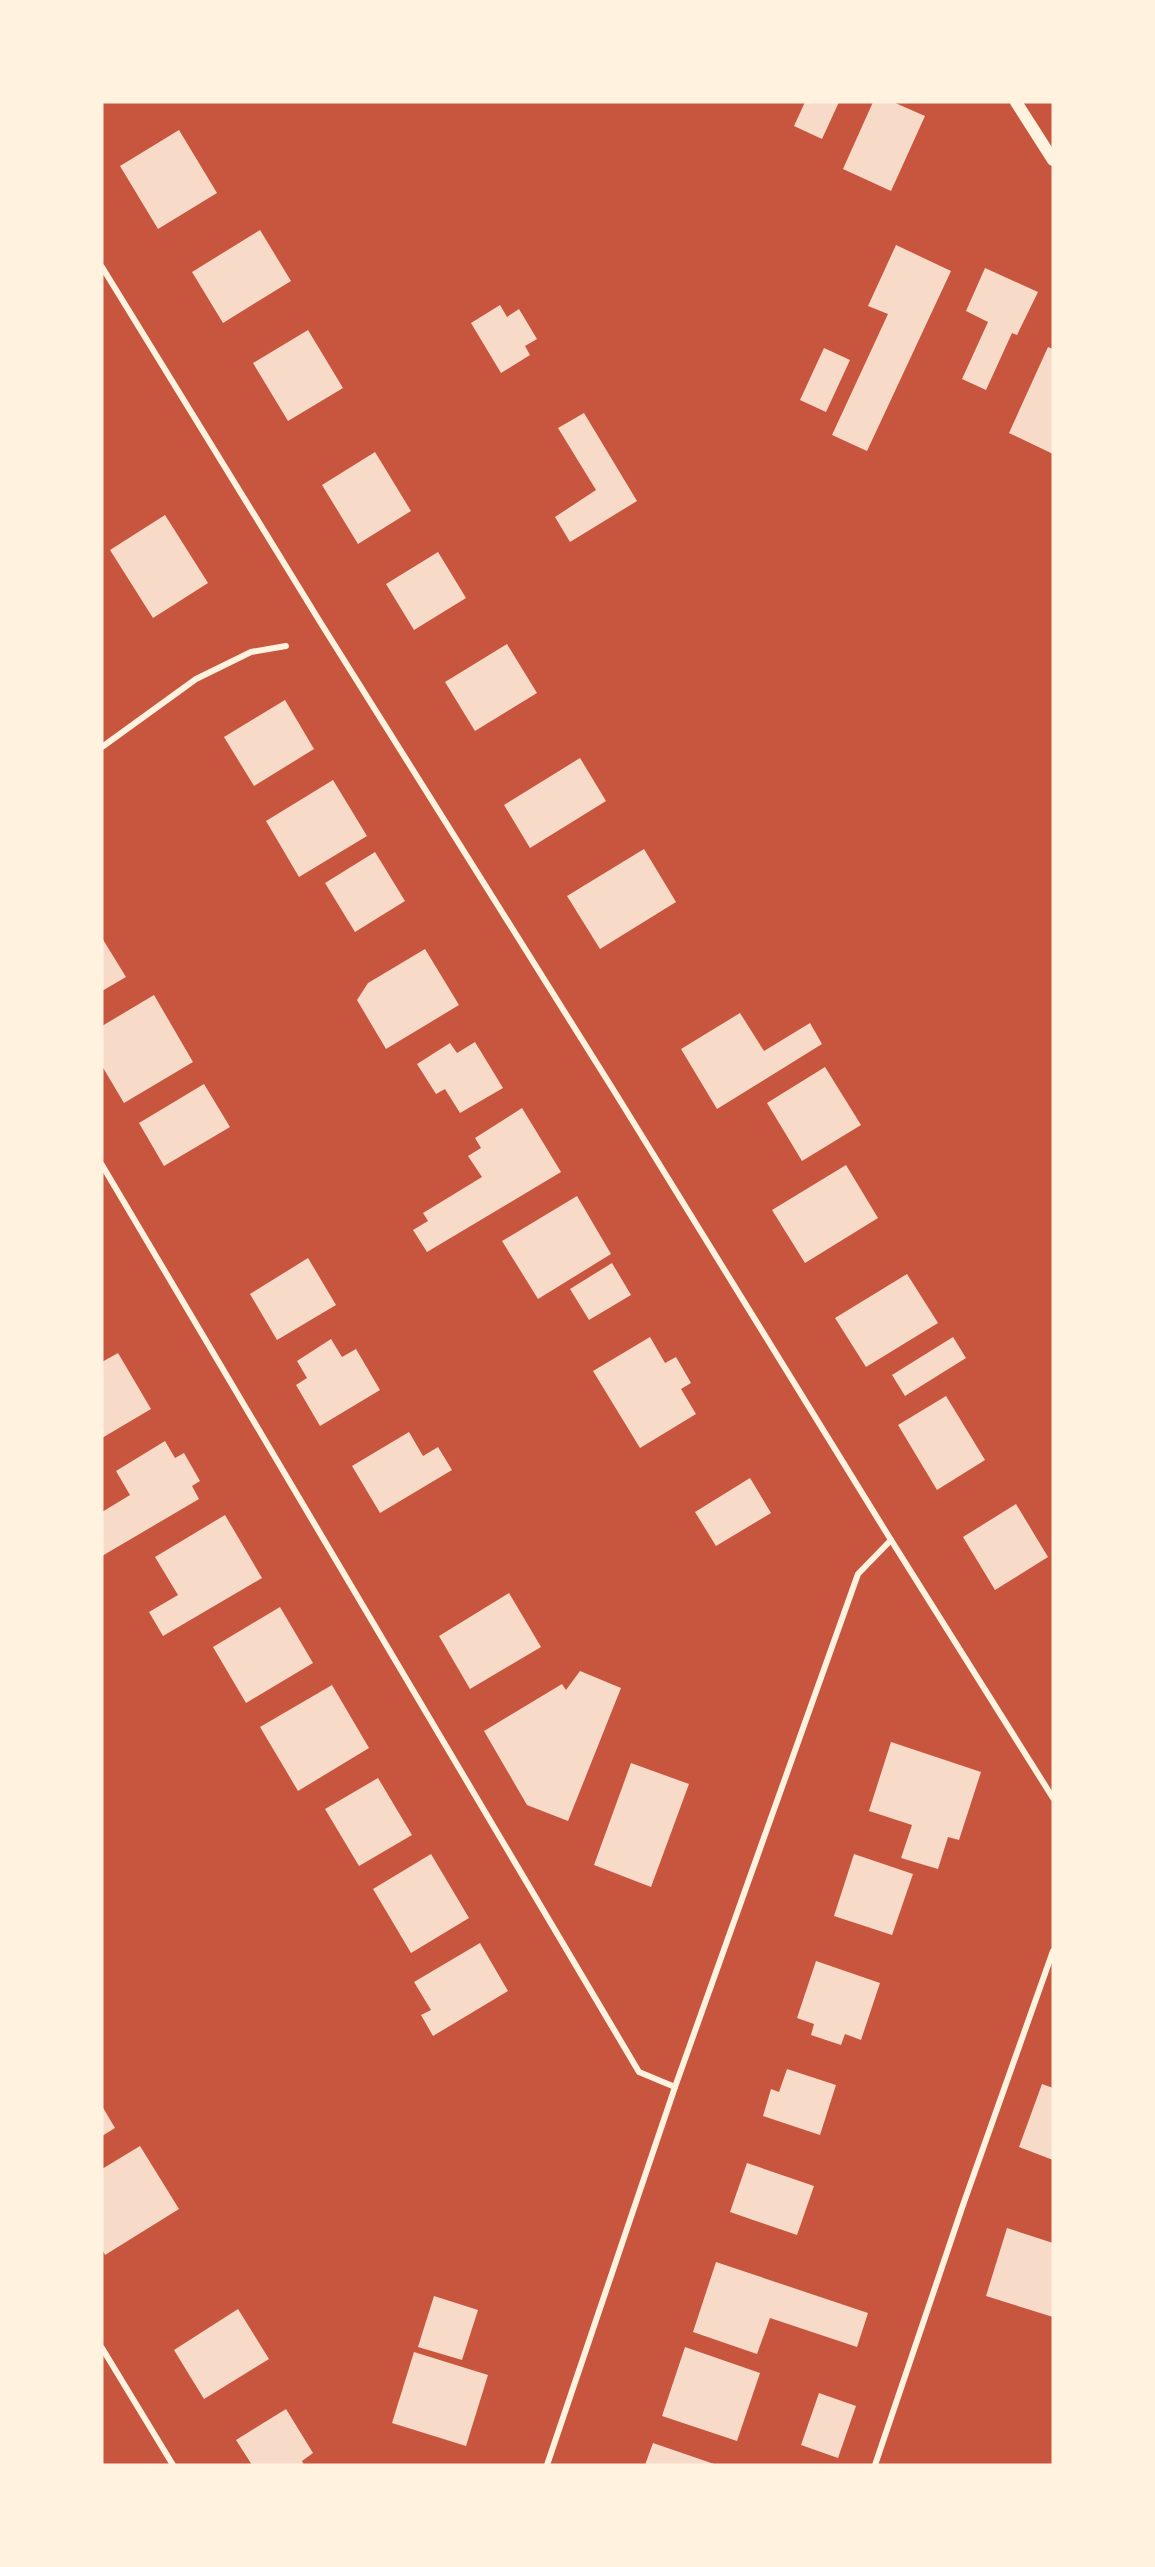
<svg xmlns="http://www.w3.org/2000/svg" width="1155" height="2567" font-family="'DejaVu Sans',sans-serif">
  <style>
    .building { fill: #f7dbc8 }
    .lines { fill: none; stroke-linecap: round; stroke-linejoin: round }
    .minor { stroke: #fff3e0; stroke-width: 6 }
    .secondary { stroke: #fff3e0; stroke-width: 12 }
  </style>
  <rect width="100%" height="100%" fill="#c8553d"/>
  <g class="building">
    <polygon points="805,102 839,102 822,139 794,126"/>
    <polygon points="873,102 893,102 925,116 891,191 843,169"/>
    <polygon points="179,130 217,193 158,229 120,166"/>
    <polygon points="260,230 291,281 223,323 192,272"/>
    <polygon points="896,245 951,271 867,451 832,435 888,314 868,306"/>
    <polygon points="985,268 1038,292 1017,335 1012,333 986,390 962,379 988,322 966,311"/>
    <polygon points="500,305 507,317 519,309 537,339 525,346 530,355 501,373 471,323"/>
    <polygon points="308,330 343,388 288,421 253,363"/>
    <polygon points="1048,347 1053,349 1053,454 1009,433"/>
    <polygon points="824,348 850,360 826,412 800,400"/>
    <polygon points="584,413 637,501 570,542 555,517 596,490 558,428"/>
    <polygon points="375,452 411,511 358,544 322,485"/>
    <polygon points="165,515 208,583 153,618 110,550"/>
    <polygon points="438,552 466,598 414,630 386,584"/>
    <polygon points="507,644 537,693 475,731 445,682"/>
    <polygon points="285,700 314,749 254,786 224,737"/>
    <polygon points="580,758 606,801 530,848 504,805"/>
    <polygon points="333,780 367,836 299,877 266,821"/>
    <polygon points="644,849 676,902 600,949 567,896"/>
    <polygon points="375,852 405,901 355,932 325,883"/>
    <polygon points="102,938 126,977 102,991"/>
    <polygon points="425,949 459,1005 386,1049 357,1000 368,983"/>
    <polygon points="154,995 193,1062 124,1103 102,1066 102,1026"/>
    <polygon points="740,1013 764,1051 810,1023 822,1044 717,1109 681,1049"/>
    <polygon points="475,1042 503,1088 460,1113 445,1089 436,1094 417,1064 450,1043 457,1053"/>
    <polygon points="825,1067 861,1125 802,1161 767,1103"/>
    <polygon points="204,1084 230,1127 164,1166 139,1123"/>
    <polygon points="522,1108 561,1172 427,1252 413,1230 428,1221 423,1213 482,1177 468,1156 481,1148 475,1138"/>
    <polygon points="846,1165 878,1218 805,1263 772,1210"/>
    <polygon points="577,1196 611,1254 538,1299 502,1241"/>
    <polygon points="308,1258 336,1305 277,1340 250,1294"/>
    <polygon points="612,1263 631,1295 589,1320 570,1289"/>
    <polygon points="907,1274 938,1323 866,1367 835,1318"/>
    <polygon points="650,1337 665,1363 676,1357 691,1383 681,1389 696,1414 640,1448 593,1371"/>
    <polygon points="953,1337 966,1358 905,1396 892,1375"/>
    <polygon points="331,1339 342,1357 356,1349 380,1390 320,1426 296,1385 307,1378 297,1361"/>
    <polygon points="118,1353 151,1409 102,1438 102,1362"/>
    <polygon points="946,1396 985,1460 937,1490 898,1425"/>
    <polygon points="409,1432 423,1456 438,1447 452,1470 380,1513 352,1466"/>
    <polygon points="165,1441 175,1458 184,1453 200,1481 192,1486 199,1499 102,1556 102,1512 130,1495 116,1471"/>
    <polygon points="750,1478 771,1513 716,1546 695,1512"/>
    <polygon points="1016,1504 1048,1557 995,1590 963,1537"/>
    <polygon points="225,1515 262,1578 163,1636 149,1612 178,1595 155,1557"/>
    <polygon points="509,1593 541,1647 470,1689 439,1636"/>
    <polygon points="280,1607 313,1663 246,1703 213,1647"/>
    <polygon points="580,1671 621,1688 568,1821 527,1805 484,1731 562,1684 566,1690"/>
    <polygon points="332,1685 369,1748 298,1791 260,1727"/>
    <polygon points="891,1742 981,1772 959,1840 948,1837 938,1869 901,1858 912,1825 869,1811"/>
    <polygon points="631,1763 689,1784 651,1887 594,1865"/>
    <polygon points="378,1778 412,1835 359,1866 325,1809"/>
    <polygon points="431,1854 469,1918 411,1953 373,1889"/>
    <polygon points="854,1854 913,1874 892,1935 834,1916"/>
    <polygon points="480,1943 508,1991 433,2036 421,2015 431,2010 414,1982"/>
    <polygon points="816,1961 880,1983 861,2040 845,2034 841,2045 811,2035 814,2024 797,2018"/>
    <polygon points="787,2069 836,2085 820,2135 763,2116 771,2089 779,2092"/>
    <polygon points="1042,2084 1053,2088 1053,2160 1019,2147"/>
    <polygon points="102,2106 115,2128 102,2136"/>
    <polygon points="140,2146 179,2209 105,2255 102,2249 102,2169"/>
    <polygon points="747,2163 814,2186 797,2235 730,2212"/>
    <polygon points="1007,2228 1053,2243 1053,2317 986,2296"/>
    <polygon points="716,2262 868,2313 857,2347 770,2318 757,2354 693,2332"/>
    <polygon points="434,2296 478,2310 462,2360 418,2347"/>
    <polygon points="238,2309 269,2359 204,2399 174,2350"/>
    <polygon points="685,2347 760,2373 737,2441 662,2416"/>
    <polygon points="414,2352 488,2375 466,2446 392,2423"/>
    <polygon points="819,2393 856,2406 838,2458 801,2445"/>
    <polygon points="286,2409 313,2453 302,2461 304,2465 252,2465 236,2440"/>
    <polygon points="653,2443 717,2465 645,2465"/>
  </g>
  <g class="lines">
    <g class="minor">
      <polyline points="102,267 322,625 616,1094 891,1540 1053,1798"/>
      <polyline points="102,747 196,679 251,652 286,646"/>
      <polyline points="102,1165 639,2072 675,2087"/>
      <polyline points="102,2348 173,2465"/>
      <polyline points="547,2465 675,2087 858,1574 891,1540"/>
      <polyline points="875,2465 963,2205 1053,1951"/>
    </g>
    <polyline class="secondary" points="1016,102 1053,160"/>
  </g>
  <rect width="1155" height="2567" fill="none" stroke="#fff3e0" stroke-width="207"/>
</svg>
